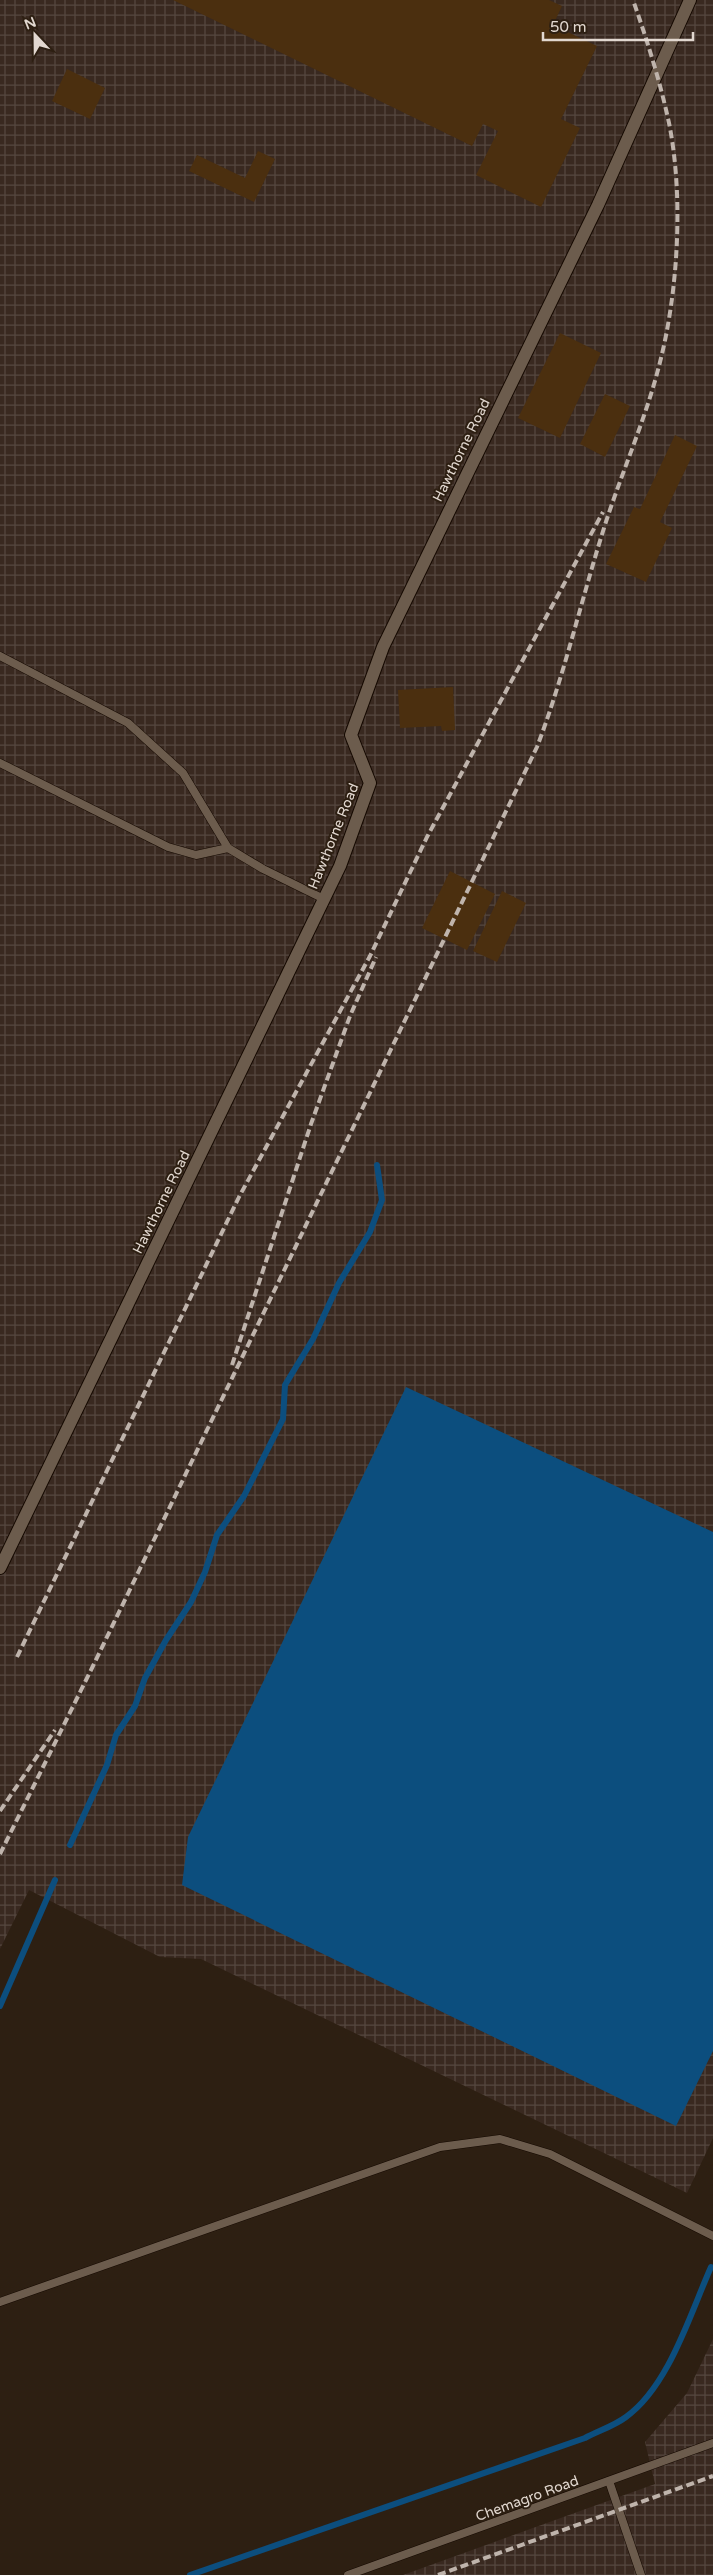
<svg xmlns="http://www.w3.org/2000/svg" width="713" height="2575" font-family="'Varela Round',sans-serif">
  <style>
    .industrial { fill: url(#industrial-grid) }
    .water { fill: #0c4e7e }
    .lines { fill: none; stroke-linecap: round; stroke-linejoin: round }
    .stream { stroke: #0c4e7e; stroke-width: 6 }
    .building { fill: #4b2f0f }
    .lane-casing { stroke: #150901; stroke-width: 9 }
    .street-casing { stroke: #150901; stroke-width: 14 }
    .lane { stroke: #6c5c4d; stroke-width: 8 }
    .street { stroke: #6c5c4d; stroke-width: 12 }
    .rail { stroke: #bfb4ac; stroke-width: 4; stroke-dasharray: 8 4; stroke-linecap: butt }
    .labels { text-anchor: middle; stroke-width: 4; stroke-linejoin: round; paint-order: stroke }
    .street-label { font-size: 14px; fill: #e2d8d0; stroke: #2d1f12 }
  </style>
  <defs>
    <pattern id="industrial-grid" width="8" height="8" patternUnits="userSpaceOnUse" patternTransform="scale(1.25)"><rect width="8" height="8" fill="#392920"/><path d="M0 4h8M4 0v8" fill="none" stroke="#55473f"/></pattern>
  </defs>
  <rect width="100%" height="100%" fill="#2d1f12"/>
  <g class="industrial">
    <polygon points="0,0 713,0 713,2138 687,2193 201,1959 160,1957 29,1890 0,1949"/>
    <polygon points="713,2339 713,2575 403,2575 655,2484 645,2442 687,2393"/>
  </g>
  <polygon class="water" points="406,1387 713,1532 713,2051 676,2126 182,1885 188,1837"/>
  <g class="lines">
    <g class="stream">
      <polyline points="70,1845 107,1765 116,1735 135,1706 145,1678 166,1640 191,1602 205,1572 217,1535 244,1496 283,1419 285,1385 313,1339 339,1283 370,1232 382,1200 377,1165"/>
      <polyline points="0,2006 55,1880"/>
      <path d="M190,2575l395,-137c13,-7 29,-12 41,-21 43,-31 64,-103 85,-150"/>
    </g>
  </g>
  <g class="building">
    <polygon points="173,0 549,0 562,6 553,25 597,46 561,119 580,128 541,207 476,175 498,131 483,124 472,146"/>
    <polygon points="67,69 105,88 90,119 52,101"/>
    <polygon points="258,151 275,159 254,202 189,171 197,155 245,178"/>
    <polygon points="560,333 601,353 560,438 518,418"/>
    <polygon points="605,394 630,406 605,457 580,444"/>
    <polygon points="675,435 697,446 660,522 672,528 646,582 606,564 634,507 640,509"/>
    <polygon points="453,687 455,730 442,731 441,726 400,728 398,690"/>
    <polygon points="450,871 495,894 467,950 422,928"/>
    <polygon points="502,891 526,903 497,962 473,951"/>
  </g>
  <g class="lines">
    <g class="lane-casing">
      <g id="lane">
        <polyline points="0,656 128,723 183,773 228,848 263,869 324,899"/>
        <polyline points="0,763 168,847 196,855 228,848"/>
        <polyline points="0,2302 440,2147 500,2139 550,2154 713,2236"/>
        <polyline points="609,2481 641,2575"/>
        <polyline points="348,2575 713,2443"/>
      </g>
    </g>
    <g class="street-casing">
      <polyline id="street" points="0,1568 340,866 370,783 351,735 383,647 598,205 690,0"/>
    </g>
    <use href="#lane" class="lane"/>
    <use href="#street" class="street"/>
    <g class="rail">
      <polyline points="232,1365 311,1124 350,1016 376,957"/>
      <polyline points="17,1657 239,1197 370,956 427,837 603,512"/>
      <polyline points="0,1811 55,1730"/>
      <path d="M0,1854l92,-186 445,-921c27,-71 44,-146 67,-219 17,-54 41,-107 55,-162 19,-72 25,-169 10,-243 -9,-42 -22,-83 -36,-123"/>
      <polyline points="438,2575 713,2476"/>
    </g>
  </g>
  <g class="labels">
    <g class="street-label">
      <text transform="translate(461 450) rotate(-64)" y="5">Hawthorne Road</text>
      <text transform="translate(333 836) rotate(-68)" y="5">Hawthorne Road</text>
      <text transform="translate(161 1202) rotate(-64)" y="5">Hawthorne Road</text>
      <text transform="translate(527 2498) rotate(-20)" y="5">Chemagro Road</text>
    </g>
  </g>
  <g transform="translate(35 35) rotate(338)" stroke="#2d1f12" stroke-width="4" paint-order="stroke">
  <path d="M0-4L9 19L0 12L-9 19Z" fill="#e2d8d0"/>
  <text y="-8" font-size="14" font-weight="bold" text-anchor="middle" fill="#e2d8d0">N</text>
  </g>
  <path d="M543 32v8h150v-8" fill="none" stroke="#e2d8d0" stroke-width="2.5"/>
  <text x="550" y="32" font-size="15" fill="#e2d8d0" stroke="#2d1f12" stroke-width="4" paint-order="stroke">50 m</text>
</svg>
